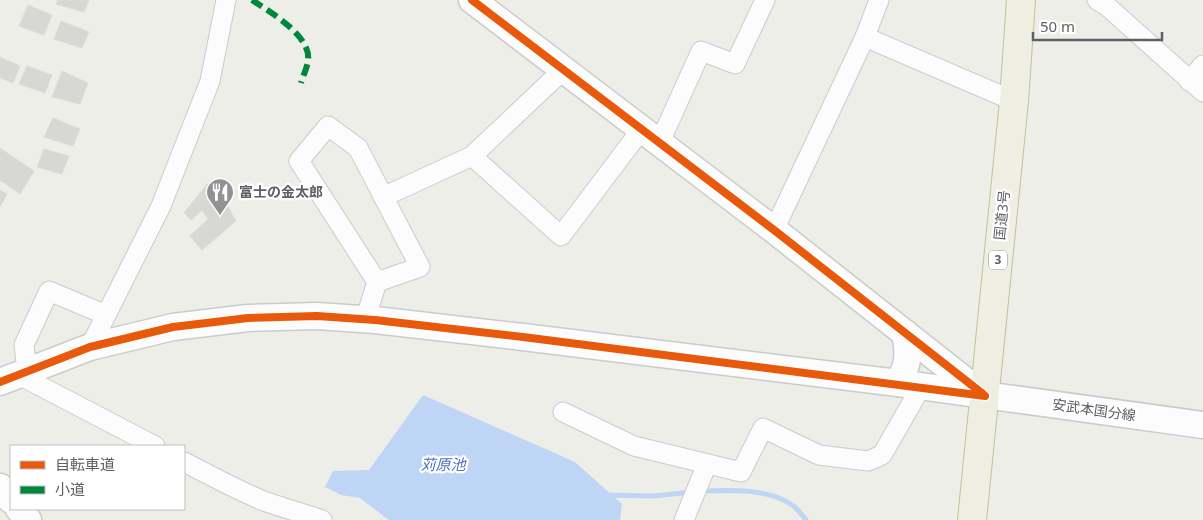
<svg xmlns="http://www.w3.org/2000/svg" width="1203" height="520" font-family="'Noto Sans','Noto Sans JP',sans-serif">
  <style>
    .water { fill: #bfd5f6 }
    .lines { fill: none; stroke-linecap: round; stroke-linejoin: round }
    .stream { stroke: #bfd5f6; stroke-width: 5 }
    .building { fill: #d7d7d4; stroke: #dddcd8 }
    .street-casing { stroke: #cbcbcb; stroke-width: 21 }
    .secondary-casing { stroke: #cacbcb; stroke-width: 29 }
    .highway-casing { stroke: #c5bf97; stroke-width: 30 }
    .street { stroke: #fcfcfc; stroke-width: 19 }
    .secondary { stroke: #fcfcfc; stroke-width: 26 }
    .highway { stroke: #efeee3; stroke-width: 28 }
    .quiet { stroke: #00873e; stroke-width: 6; stroke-dasharray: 12 6; stroke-linecap: butt }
    .cycleway-casing { stroke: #fff; stroke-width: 11 }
    .cycleway { stroke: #e8590c; stroke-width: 8 }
    .labels { text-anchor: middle; stroke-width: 4.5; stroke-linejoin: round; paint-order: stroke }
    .shield { fill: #fff; stroke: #8e9094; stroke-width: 1 }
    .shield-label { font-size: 12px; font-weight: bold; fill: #5e6066 }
    .poi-label { font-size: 14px; font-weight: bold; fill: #5e6066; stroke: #fff; text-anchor: start }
    .street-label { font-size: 14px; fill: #5e6066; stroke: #fff }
    .water-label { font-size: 15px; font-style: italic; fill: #4d71bf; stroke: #fff }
  </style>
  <rect width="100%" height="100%" fill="#eeeee9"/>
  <polygon class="water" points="423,395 575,462 622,504 620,520 389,520 360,498 341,495 325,487 333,471 369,470"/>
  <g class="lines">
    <g class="stream">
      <path d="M700,491c28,-1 69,-3 92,14 6,4 10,10 14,15"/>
      <polyline points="605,495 654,496 692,492"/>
    </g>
  </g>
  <g class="building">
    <polygon points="58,0 89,0 84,12 56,4"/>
    <polygon points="28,5 52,15 44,35 19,26"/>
    <polygon points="61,21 89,32 82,48 54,39"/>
    <polygon points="0,57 20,66 13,83 0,78"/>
    <polygon points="27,66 52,75 45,93 19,84"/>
    <polygon points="62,71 88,83 80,104 52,97"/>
    <polygon points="53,118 80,129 73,146 44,137"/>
    <polygon points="0,148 34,171 20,194 0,180"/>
    <polygon points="44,149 69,156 62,174 37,167"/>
    <polygon points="208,183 224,200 236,221 202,250 190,236 208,219 202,210 191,220 184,213"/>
    <polygon points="0,190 7,194 0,207"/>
  </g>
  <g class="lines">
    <g class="street-casing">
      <g id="street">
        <polyline points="1097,0 1108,7 1203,92"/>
        <polyline points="865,37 1014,101"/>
        <polyline points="1189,81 1203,65"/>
        <polyline points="659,144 701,51 735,64 765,0"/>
        <polyline points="472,156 561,236 641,130"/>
        <polyline points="383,197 472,156 563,70"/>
        <polyline points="774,230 865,37 879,0"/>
        <polyline points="365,320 377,282 299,161 328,126 358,148 420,267 377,282"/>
        <polyline points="90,347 161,206 210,81 226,0"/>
        <polyline points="27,371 24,345 49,291 106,315"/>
        <polyline points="19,375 155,446"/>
        <polyline points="563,412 634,446 741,472 763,428 819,455 868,461 882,455 921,387"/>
        <path d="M184,462c26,13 52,28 80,39 19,7 39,12 58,19"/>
        <polyline points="684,520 707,464"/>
      </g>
    </g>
    <g class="secondary-casing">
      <g id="secondary">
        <polyline points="472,0 774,230 982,394"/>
        <polyline points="0,382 90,347 173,327 248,318 317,316 375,320 523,337 898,383 1203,425"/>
        <path d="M898,383c11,-19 11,-28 7,-50"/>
        <polyline points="0,487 11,500"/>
        <polyline points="19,509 28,520"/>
      </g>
    </g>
    <g class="highway-casing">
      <polyline id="highway" points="972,520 1014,101 1021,0"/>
    </g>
    <use href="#street" class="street"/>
    <use href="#secondary" class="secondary"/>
    <use href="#highway" class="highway"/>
    <path class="quiet" d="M252,0c18,12 60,36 56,61 -1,7 -5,15 -7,22"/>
    <g class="cycleway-casing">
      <g id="cycleway">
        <polyline points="472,0 774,230 983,394"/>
        <polyline points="0,382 90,347 173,327 248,318 317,316 375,320 523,337 985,396"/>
      </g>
    </g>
    <use href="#cycleway" class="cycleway"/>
  </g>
  <defs>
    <g id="restaurant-pin" transform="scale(1.4375)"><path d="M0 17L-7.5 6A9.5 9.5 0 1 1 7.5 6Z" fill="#909294" stroke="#fff"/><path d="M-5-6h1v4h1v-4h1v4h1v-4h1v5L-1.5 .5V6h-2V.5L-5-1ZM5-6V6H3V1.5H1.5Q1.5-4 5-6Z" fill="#fff"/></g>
  </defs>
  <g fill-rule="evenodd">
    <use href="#restaurant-pin" x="220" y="192"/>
  </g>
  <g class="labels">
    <rect class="shield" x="989" y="250.5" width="18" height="19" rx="4"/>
    <g class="shield-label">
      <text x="998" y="264">3</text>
    </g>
    <g class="poi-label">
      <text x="239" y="197">富士の金太郎</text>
    </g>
    <g class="street-label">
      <text transform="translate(1002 215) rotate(-84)" y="5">国道3号</text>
      <text transform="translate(1094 410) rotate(8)" y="5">安武本国分線</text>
    </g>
    <g class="water-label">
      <text x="443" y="470">苅原池</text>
    </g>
  </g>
  <rect x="10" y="445" width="175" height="65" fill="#ffffff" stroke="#bfbfc2"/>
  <rect x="20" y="461" width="25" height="8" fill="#e8590c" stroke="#bfbfc2"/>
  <text x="55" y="470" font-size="15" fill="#5e6066">自転車道</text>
  <rect x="20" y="486" width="25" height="8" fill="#00873e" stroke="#bfbfc2"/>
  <text x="55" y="495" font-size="15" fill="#5e6066">小道</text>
  <path d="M1033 32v8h129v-8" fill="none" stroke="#5e6066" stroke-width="2.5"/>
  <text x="1040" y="32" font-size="15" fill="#5e6066" stroke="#ffffff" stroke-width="4" paint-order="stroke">50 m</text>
</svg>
